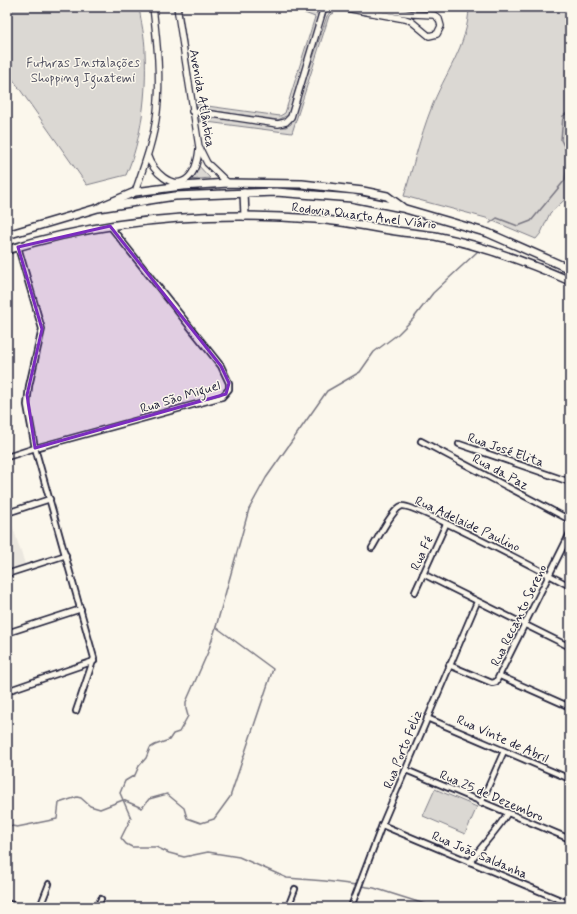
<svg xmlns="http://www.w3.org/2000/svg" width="577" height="914" font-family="Mynerve,sans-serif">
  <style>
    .built { fill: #ebe7df }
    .green { fill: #dbd8d3; stroke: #7e7d87 }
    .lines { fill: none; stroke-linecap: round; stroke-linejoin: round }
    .stream { stroke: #787681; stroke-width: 1.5 }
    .minor-casing { stroke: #22223b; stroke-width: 8 }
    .tertiary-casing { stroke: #22223b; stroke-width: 8 }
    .trunk-casing { stroke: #22223b; stroke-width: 10 }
    .minor { stroke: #fbf7ec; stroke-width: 4.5 }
    .tertiary { stroke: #fbf7ec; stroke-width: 5.5 }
    .trunk { stroke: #fbf7ec; stroke-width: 7 }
    .marked { fill: #7b2cbf; fill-opacity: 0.2; stroke: #7b2cbf; stroke-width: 3; stroke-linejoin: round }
    .labels { text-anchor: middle; stroke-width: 3; stroke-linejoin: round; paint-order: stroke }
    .park-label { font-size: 13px; fill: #505061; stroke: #fbf7ec }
    .street-label { font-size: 13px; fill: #22223b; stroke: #fbf7ec }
  </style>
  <rect width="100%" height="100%" fill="#fbf7ec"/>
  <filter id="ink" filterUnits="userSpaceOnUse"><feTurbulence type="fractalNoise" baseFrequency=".025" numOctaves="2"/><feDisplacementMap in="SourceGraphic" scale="8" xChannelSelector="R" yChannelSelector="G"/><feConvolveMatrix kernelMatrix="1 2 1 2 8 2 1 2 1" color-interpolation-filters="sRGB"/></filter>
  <g filter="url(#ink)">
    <polygon class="built" points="10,519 25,564 7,571 7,520"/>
    <g class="green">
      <path d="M7,7h132c2,15 6,30 6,45 2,40 -3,87 -19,123l-39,10 -80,-114z"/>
      <polygon points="178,7 181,7 195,102 200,105 280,116 285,113 315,17 289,7 313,9 316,12 318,16 288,115 278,120 201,109 195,106"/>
      <path d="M469,7h101v188l-20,18 -9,20 -5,6 -50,-21 -82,-22c9,-29 16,-59 27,-87 13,-35 37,-63 38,-102z"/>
      <polygon points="330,12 334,13 329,16 292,133 199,121 199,116 201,115 278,127 286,127 291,124 327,16"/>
      <polygon points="196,163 210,178 189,180"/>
      <polygon points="435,789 477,807 465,834 423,816"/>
    </g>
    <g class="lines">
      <g class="stream">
        <polyline points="490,223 497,218 518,226 531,221 565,180 568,154 561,140 563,116 570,111"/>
        <polyline points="7,825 17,827 57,819 59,803 77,797 81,798 90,806 100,809 123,800 142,808 149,799 167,794 184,808 187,818 201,823 214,819 230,797 273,669 216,627"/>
        <polyline points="357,885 325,881 287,878 239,857 208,852 184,857 169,853 156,847 132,847 126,844 121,838 131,818 120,793 125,781 135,775 139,766 146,758 150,748 155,745 169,740 173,734 179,732 188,716 186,709 186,702 208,652 216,627 249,509 266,478 327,391 360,372 374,352 398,334 413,319 433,293 477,252"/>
        <polyline points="361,886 374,888 434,907"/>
      </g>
      <g class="minor-casing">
        <g id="minor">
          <polyline points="18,247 42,329 29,386 27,405 35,448 94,658 76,711"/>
          <polyline points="421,441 570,520"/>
          <polyline points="459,444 570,482"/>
          <polyline points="7,457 35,448 222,397 229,389 229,383 221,366 110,226"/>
          <polyline points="7,513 50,499"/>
          <path d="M372,548c5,-8 21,-40 30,-42 12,-2 147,69 168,80"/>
          <polyline points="7,574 66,555"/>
          <polyline points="423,574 570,647"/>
          <polyline points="415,592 446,524"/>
          <polyline points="7,633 81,609"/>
          <polyline points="449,665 492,683 496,682 570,533"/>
          <polyline points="500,676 570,707"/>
          <polyline points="7,691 94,661"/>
          <polyline points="427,718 570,779"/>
          <polyline points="406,770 570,839"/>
          <polyline points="481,803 504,751"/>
          <polyline points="382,825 570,904"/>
          <path d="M470,862c12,-17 26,-30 37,-48"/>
          <polyline points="7,903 17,907"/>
          <polyline points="40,907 49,884"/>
          <polyline points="97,907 101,899"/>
          <polyline points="288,907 295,889"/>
          <polyline points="351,907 382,825 477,602"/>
        </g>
      </g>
      <g class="tertiary-casing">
        <g id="tertiary">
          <polyline points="177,7 199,147 207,163 228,183"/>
          <polyline points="340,7 405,19 411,21 429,36 437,34 441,26 439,19 434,15 413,14 370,7"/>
          <polyline points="192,111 278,124 286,122 291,117 324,7"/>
          <path d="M148,157c4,13 25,35 40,21 8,-7 10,-19 11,-29"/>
          <path d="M135,192c9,-26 19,-53 22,-80 4,-34 0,-71 -4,-105"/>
        </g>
      </g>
      <g class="trunk-casing">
        <g id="trunk">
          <polyline points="244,193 245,216"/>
          <polyline points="102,206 135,192 182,186 228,183 302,184 363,191 387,196 402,207"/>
          <polyline points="7,235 98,208 175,196 276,192 352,198 402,208 488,233 570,269"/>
          <path d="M7,250c99,-31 205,-39 308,-31 28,2 54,8 81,12 13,2 26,3 39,5 46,9 92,26 135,45"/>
        </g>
      </g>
      <use href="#minor" class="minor"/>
      <use href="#tertiary" class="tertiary"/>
      <use href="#trunk" class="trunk"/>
    </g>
  </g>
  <path class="marked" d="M110,226l111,140 8,17 -3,11 -191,54 -8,-53 15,-66 -24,-82z"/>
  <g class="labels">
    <g class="park-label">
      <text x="83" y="67">Futuras Instalações<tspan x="83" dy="15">Shopping Iguatemi</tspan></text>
    </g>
    <g class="street-label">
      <text transform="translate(203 98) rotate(80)" y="5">Avenida Atlântica</text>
      <text transform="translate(364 215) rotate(7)" y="5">Rodovia Quarto Anel Viário</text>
      <text transform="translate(180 396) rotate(-17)" y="5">Rua São Miguel</text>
      <text transform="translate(506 449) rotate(19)" y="5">Rua José Elita</text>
      <text transform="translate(501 471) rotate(28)" y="5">Rua da Paz</text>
      <text transform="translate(468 523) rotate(25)" y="5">Rua Adelaide Paulino</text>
      <text transform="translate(421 553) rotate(-65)" y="5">Rua Fé</text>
      <text transform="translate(518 615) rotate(-64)" y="5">Rua Recanto Sereno</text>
      <text transform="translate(503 738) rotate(24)" y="5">Rua Vinte de Abril</text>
      <text transform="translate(402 749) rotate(-68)" y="5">Rua Porto Feliz</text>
      <text transform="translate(492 795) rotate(23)" y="5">Rua 25 de Dezembro</text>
      <text transform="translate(480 854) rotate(23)" y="5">Rua João Saldanha</text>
    </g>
  </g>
  <rect width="577" height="914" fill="none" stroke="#fbf7ec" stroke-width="24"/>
  <rect x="12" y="12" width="553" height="890" fill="none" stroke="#22223b" stroke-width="1.5" filter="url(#ink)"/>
</svg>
